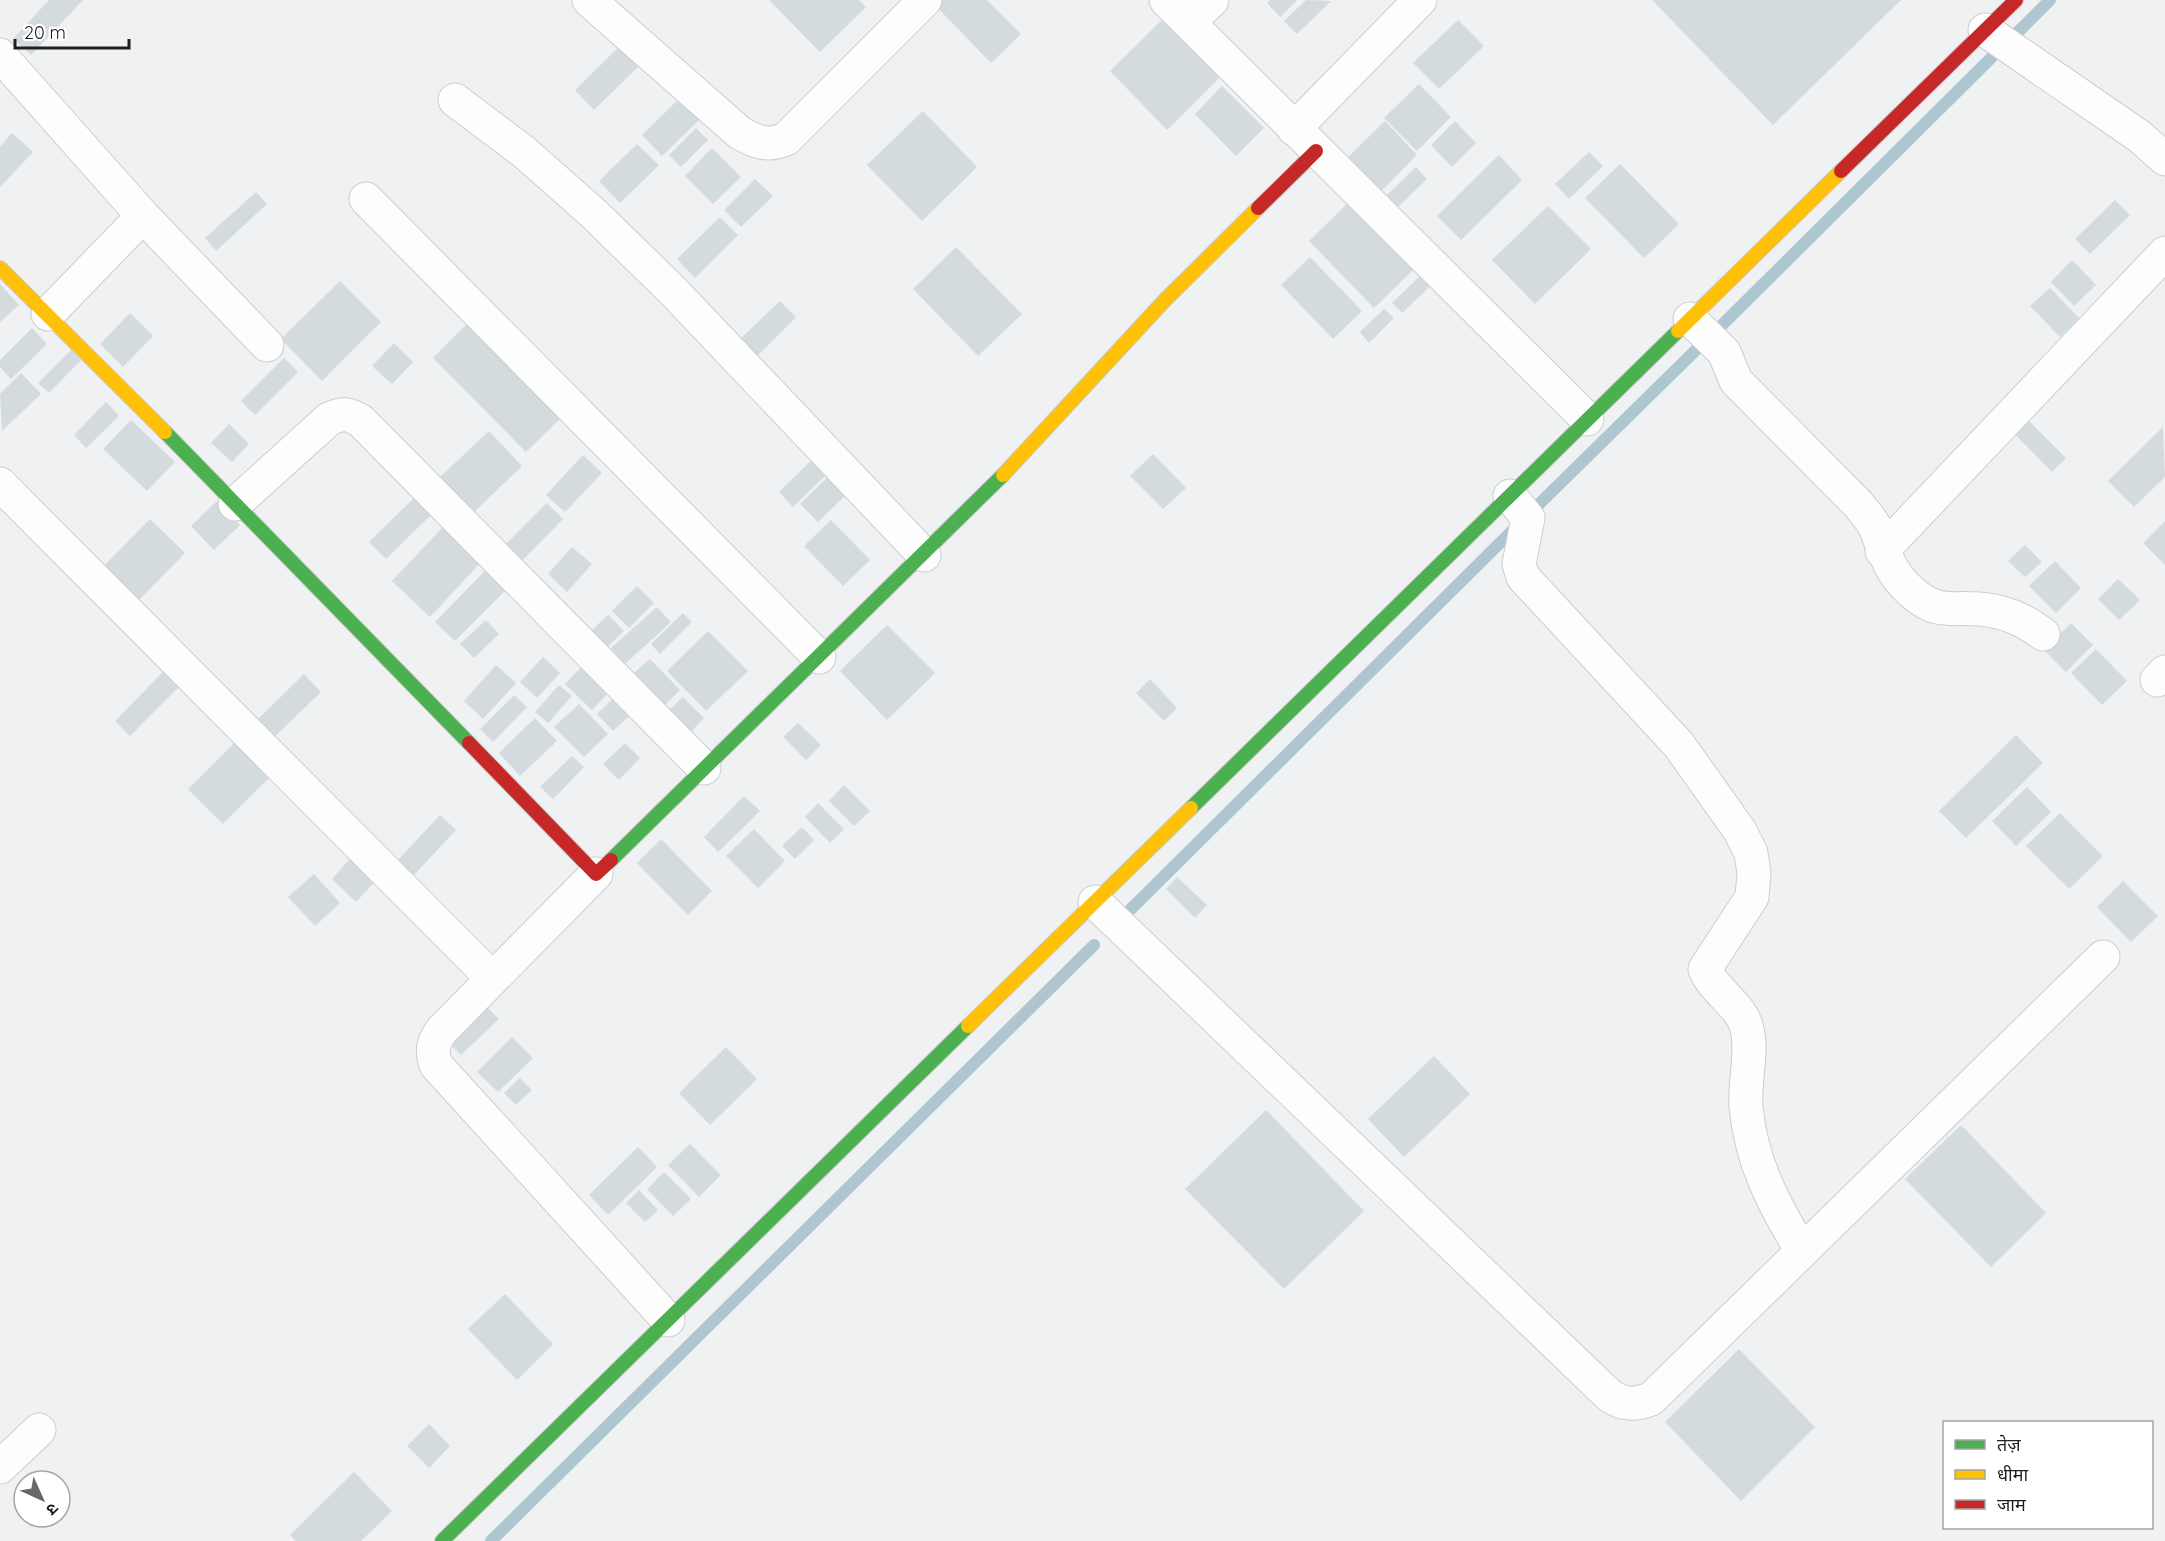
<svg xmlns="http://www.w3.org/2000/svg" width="2165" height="1541" font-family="Quicksand,'Noto Sans Devanagari',sans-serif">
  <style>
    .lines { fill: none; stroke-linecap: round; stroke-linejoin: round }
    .stream { stroke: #adc6cf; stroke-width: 12 }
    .building { fill: #d4dbde }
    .street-casing { stroke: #cbcdce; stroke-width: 35 }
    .fast-casing { stroke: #cbcdce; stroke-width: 16 }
    .slow-casing { stroke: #cbcdce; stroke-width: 16 }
    .jam-casing { stroke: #cbcdce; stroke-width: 16 }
    .street { stroke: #fdfdfd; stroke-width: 33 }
    .fast { stroke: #4caf50; stroke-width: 14 }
    .slow { stroke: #ffc107; stroke-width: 14 }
    .jam { stroke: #c62828; stroke-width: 14 }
  </style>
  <rect width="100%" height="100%" fill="#eff1f3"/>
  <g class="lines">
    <g class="stream">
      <polyline points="2016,34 2050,0"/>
      <polyline points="1715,332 1992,57"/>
      <polyline points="1534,509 1700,346"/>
      <polyline points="1130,910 1519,524"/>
      <polyline points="491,1541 1094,945"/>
    </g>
  </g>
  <g class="building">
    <polygon points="49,0 83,0 31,55 13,39"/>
    <polygon points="769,0 859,0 866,7 820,52"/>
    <polygon points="936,0 987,0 1021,34 991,63 933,3"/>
    <polygon points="1270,0 1297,0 1280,17 1267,3"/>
    <polygon points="1306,0 1331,1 1297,34 1284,21"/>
    <polygon points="1652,0 1901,0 1773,125"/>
    <polygon points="1166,16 1223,74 1167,130 1110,71"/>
    <polygon points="1458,20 1484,46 1439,89 1413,63"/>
    <polygon points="623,43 642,63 594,110 575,90"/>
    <polygon points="1419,84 1451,117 1417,151 1384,118"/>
    <polygon points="1222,86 1264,128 1236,156 1195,114"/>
    <polygon points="683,95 703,116 662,156 642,135"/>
    <polygon points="923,111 977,167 922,221 867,165"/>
    <polygon points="1385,121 1417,155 1373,199 1340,165"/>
    <polygon points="1455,121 1476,143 1452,167 1431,145"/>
    <polygon points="696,128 708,140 681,167 669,155"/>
    <polygon points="12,133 33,152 0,187 0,147"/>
    <polygon points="637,144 659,165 620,203 599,181"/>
    <polygon points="712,148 741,177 713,204 685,176"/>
    <polygon points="1589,152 1603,166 1569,199 1555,184"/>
    <polygon points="1499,155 1522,180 1461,240 1437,216"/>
    <polygon points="1620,164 1679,224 1644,258 1585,198"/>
    <polygon points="1416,167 1427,179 1396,209 1384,198"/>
    <polygon points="755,179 773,196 741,227 724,210"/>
    <polygon points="256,192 267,204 216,251 205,238"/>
    <polygon points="2115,200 2130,215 2090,254 2075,239"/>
    <polygon points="1350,201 1415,268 1374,308 1309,241"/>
    <polygon points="1548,206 1591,249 1535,304 1492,260"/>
    <polygon points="720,217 738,235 695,278 677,259"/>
    <polygon points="956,247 1022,314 978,356 913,289"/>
    <polygon points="1310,257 1362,311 1333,339 1281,285"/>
    <polygon points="2072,260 2096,285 2074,306 2051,282"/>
    <polygon points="1420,276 1430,286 1402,313 1392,303"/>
    <polygon points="340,281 381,322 322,381 281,339"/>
    <polygon points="0,284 19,305 0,322"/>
    <polygon points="2050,288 2079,318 2060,337 2030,306"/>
    <polygon points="780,301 796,317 751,362 734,345"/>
    <polygon points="1384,309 1394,318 1369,343 1360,332"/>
    <polygon points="130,313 153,336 123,367 100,344"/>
    <polygon points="470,321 563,416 526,452 433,358"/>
    <polygon points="32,328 47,344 11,379 0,367 0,360"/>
    <polygon points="394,343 413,362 392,384 372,366"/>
    <polygon points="71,350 81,360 49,393 38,383"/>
    <polygon points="284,358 298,372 255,415 241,401"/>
    <polygon points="21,373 41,394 2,431 0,394"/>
    <polygon points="106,402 119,416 86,448 74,435"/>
    <polygon points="2022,414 2066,458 2052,472 2009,428"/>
    <polygon points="131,420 175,462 147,491 103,449"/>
    <polygon points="229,424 249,444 232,462 211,443"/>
    <polygon points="2163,427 2165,477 2134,507 2108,481"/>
    <polygon points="489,431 522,466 473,513 440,477"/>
    <polygon points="819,453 834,467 793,507 779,492"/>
    <polygon points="1153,454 1186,488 1163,509 1130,476"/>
    <polygon points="583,455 602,473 565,512 546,495"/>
    <polygon points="831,474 849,492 818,522 800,504"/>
    <polygon points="418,494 435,511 386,559 369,542"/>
    <polygon points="217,501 240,525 214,550 191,526"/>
    <polygon points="547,503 563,519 512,571 495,555"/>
    <polygon points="150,519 185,553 137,602 102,568"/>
    <polygon points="831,520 870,560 843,586 804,546"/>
    <polygon points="2165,521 2165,565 2143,543"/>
    <polygon points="444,526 482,561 430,617 392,581"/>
    <polygon points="2025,545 2042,562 2025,577 2008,561"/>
    <polygon points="572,547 592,564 567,592 548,574"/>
    <polygon points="2055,561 2081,588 2056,613 2029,586"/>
    <polygon points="485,571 505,591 455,641 435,622"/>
    <polygon points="2118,579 2140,600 2119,620 2098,599"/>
    <polygon points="637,586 654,603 629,628 612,611"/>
    <polygon points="657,607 671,622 625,664 611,648"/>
    <polygon points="683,613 692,622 660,654 651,644"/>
    <polygon points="608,615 624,631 604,650 589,633"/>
    <polygon points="486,620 499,634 474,658 460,644"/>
    <polygon points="2071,623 2093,645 2066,672 2044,650"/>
    <polygon points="887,625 935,673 887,720 840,671"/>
    <polygon points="708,631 748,671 706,711 667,671"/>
    <polygon points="2096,649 2127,681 2102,705 2071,673"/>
    <polygon points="543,657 560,673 537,698 520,682"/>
    <polygon points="589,659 616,685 592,710 565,684"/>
    <polygon points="650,659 680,690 663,707 632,675"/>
    <polygon points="496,665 516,683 483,719 464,701"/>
    <polygon points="164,671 180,686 130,736 115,721"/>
    <polygon points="304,674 321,692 269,742 252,725"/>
    <polygon points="1150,679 1177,708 1164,721 1136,693"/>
    <polygon points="559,685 572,696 548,723 535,712"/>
    <polygon points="622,690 638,708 613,731 597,714"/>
    <polygon points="514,695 527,707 493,742 480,729"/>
    <polygon points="683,697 704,718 689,734 667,712"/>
    <polygon points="579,704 608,734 584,757 554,727"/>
    <polygon points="535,718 557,741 520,776 499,753"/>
    <polygon points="798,723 821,745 806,760 783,737"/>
    <polygon points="2016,735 2043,763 1966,838 1939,811"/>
    <polygon points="236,741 271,776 223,824 188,789"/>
    <polygon points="625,743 640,758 619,780 603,764"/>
    <polygon points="572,756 584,767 553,799 540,787"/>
    <polygon points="844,785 870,811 854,826 829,801"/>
    <polygon points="2027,787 2051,812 2016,846 1992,821"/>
    <polygon points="744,796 760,811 718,852 704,837"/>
    <polygon points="818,803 844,829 830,843 805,817"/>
    <polygon points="2060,813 2103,856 2069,889 2026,846"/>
    <polygon points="440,815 456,830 414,875 398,860"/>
    <polygon points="802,827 814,840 795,859 782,846"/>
    <polygon points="754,829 785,861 758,888 726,856"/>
    <polygon points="661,839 712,891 688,915 637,863"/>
    <polygon points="356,852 381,875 356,902 332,879"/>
    <polygon points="314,874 340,903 315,926 288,897"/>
    <polygon points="1177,877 1207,905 1195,918 1166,889"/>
    <polygon points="2123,881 2158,916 2131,942 2097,907"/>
    <polygon points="481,1001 499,1019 461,1055 444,1038"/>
    <polygon points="512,1037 533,1058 498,1092 477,1072"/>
    <polygon points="726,1047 757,1079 710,1125 679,1093"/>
    <polygon points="1434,1056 1470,1094 1404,1157 1368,1119"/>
    <polygon points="520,1078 532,1090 516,1105 504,1093"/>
    <polygon points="1266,1110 1364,1211 1284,1289 1185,1189"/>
    <polygon points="1961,1125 2046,1213 1991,1267 1905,1179"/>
    <polygon points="690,1144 721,1175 699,1197 668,1165"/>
    <polygon points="638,1147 657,1167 608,1215 589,1195"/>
    <polygon points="664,1172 691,1199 673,1216 647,1189"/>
    <polygon points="639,1190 658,1210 645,1222 626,1203"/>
    <polygon points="505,1294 553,1344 517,1380 468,1329"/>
    <polygon points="1739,1349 1815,1427 1741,1501 1665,1422"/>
    <polygon points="429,1424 450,1446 429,1468 407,1446"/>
    <polygon points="354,1472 392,1511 361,1541 296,1541 290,1535"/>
  </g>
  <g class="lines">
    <g class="street-casing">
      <g id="street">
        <path d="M589,0l151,133c16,9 28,14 46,6l139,-139"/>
        <polyline points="1166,0 1587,419"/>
        <polyline points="1189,22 1212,0"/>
        <polyline points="1985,30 2139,136 2165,159"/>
        <polyline points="0,55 143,216 267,345"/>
        <polyline points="455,100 524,152 593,213 673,291 924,555"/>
        <polyline points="1294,129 1420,0"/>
        <polyline points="366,199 819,657"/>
        <polyline points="48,314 143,216"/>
        <path d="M1690,319l34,33 12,29 123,124c5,7 12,14 16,22 11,28 14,46 39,67 23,20 38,13 65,15 25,2 44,10 64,25"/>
        <polyline points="0,484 492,978"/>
        <path d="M1510,496l18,22 -9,46 4,13 156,168 61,86 11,22 3,20 -2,24 -47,72c9,23 37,36 42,60 6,24 -3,52 -1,78 5,55 28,98 56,144"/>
        <path d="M235,504l94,-85c13,-6 19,-6 32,2l343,347"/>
        <polyline points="1882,551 2165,253"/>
        <polyline points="2157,680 2165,672"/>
        <path d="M596,874l-154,156c-9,12 -11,20 -6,35l232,255"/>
        <path d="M1095,902l515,494c14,9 25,9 41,3l452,-442"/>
        <polyline points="0,1467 39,1430"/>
      </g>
    </g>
    <g class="fast-casing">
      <g id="fast">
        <polyline points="165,432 469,743"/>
        <polyline points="1191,808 1678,331"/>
        <polyline points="611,860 1003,475"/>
        <polyline points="442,1541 968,1026"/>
      </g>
    </g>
    <g class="slow-casing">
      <g id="slow">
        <polyline points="0,268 165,432"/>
        <polyline points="1678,331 1841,171"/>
        <polyline points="1003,475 1165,300 1258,208"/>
        <polyline points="968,1026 1191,808"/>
      </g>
    </g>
    <g class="jam-casing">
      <g id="jam">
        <polyline points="1841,171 2016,0"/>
        <polyline points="1258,208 1316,151"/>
        <polyline points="469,743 596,874 611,860"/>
      </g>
    </g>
    <use href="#street" class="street"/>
    <use href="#fast" class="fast"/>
    <use href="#slow" class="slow"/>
    <use href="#jam" class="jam"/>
  </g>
  <rect x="1943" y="1421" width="210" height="108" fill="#ffffff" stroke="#a5a5a6" stroke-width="1.5"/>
  <rect x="1955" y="1440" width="30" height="9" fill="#4caf50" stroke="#a5a5a6" stroke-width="1.5"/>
  <text x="1997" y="1451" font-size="18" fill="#1e1f20">तेज़</text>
  <rect x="1955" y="1470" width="30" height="9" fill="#ffc107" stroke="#a5a5a6" stroke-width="1.5"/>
  <text x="1997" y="1481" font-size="18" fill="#1e1f20">धीमा</text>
  <rect x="1955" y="1500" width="30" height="9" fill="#c62828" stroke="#a5a5a6" stroke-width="1.5"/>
  <text x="1997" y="1511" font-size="18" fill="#1e1f20">जाम</text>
  <g transform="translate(42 1499) rotate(135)"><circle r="28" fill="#ffffff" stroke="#a5a5a6" stroke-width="1.5"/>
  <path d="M0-4.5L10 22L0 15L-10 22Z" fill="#67686a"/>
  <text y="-9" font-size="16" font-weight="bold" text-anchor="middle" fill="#1e1f20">उ</text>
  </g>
  <path d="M15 39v9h114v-9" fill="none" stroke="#1e1f20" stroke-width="3"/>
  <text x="24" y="39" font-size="18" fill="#1e1f20" stroke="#ffffff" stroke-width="4.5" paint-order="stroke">20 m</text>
</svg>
